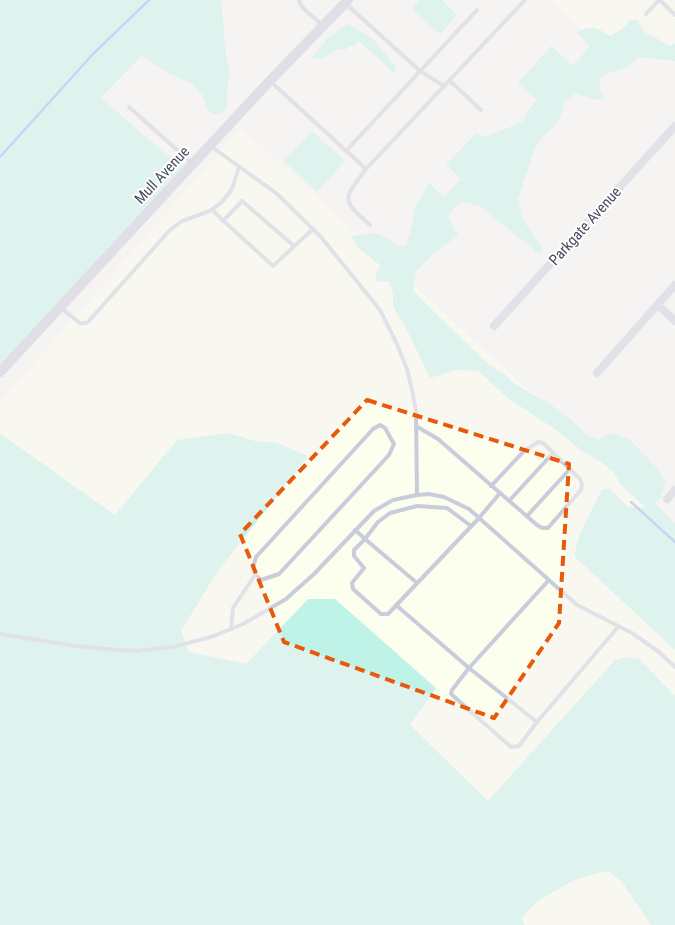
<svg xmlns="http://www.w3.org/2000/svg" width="675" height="925" font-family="'Roboto Condensed',sans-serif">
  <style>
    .commercial { fill: #fcfeee }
    .green { fill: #c0f3e7 }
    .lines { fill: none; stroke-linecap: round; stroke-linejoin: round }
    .stream { stroke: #8bb6f2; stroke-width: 2.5 }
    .lane { stroke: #c9ccda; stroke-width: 4 }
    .street { stroke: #c9ccda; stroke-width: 8 }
    .secondary { stroke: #c5c7dc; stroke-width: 10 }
    .marked { fill: none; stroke: #e8590c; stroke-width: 4; stroke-dasharray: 10 6; stroke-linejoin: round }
    .labels { text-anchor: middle; stroke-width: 4; stroke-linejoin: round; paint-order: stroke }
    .street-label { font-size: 15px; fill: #494c62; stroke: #fff }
  </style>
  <rect width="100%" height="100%" fill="#f5f3f3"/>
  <g class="commercial">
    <polygon points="550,0 675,0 675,47 672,50 637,19 607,52"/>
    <polygon points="241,128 675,523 675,925 482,925 0,475 0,402"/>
  </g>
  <g class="green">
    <polygon points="0,0 221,0 226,54 230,75 227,87 227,106 224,112 214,114 208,110 203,96 191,83 170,74 141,56 101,98 162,151 184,165 0,366"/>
    <polygon points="420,0 442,0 457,15 441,33 436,31 412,9"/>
    <path d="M630,20h7l7,12 26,14 5,-3v18l-36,-4 -11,10 -20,6 -8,5v11l4,11 -12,-1 -16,-6 -12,9 -2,10 -5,11 -13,12 -9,13 -17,51 4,19 21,31 -5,4 -58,-47 -17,-4 -11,8 -4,6 6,15 5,3 -28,22 -15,15 -3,20 76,74 17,10 6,7 26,16 7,2 27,21 15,14 11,5 14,-7 17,6 28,29 9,14 -6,17 -6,4 21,20v127l-101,-94 5,-20 23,-47h8l18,18 18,1 -24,-22 -9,-14 -12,-10 -19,-11 -23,-19 -50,-33 -31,-28 -22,-1 -26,8 -25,-52 -8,-12 -4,-9v-11l-4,-12 -12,-1 -2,-3 5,-13 -23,-18 -6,-11 24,-3 12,5 8,7 11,1 6,-19 2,-18 15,-26 15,14 17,-18 -15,-14 30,-32 9,4 38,-15 4,-10 10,-12 -19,-17 33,-37 22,20 17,-20 -14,-14c16,-6 19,-6 34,4l13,-8z"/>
    <polygon points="347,24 372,38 396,67 394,73 359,41 353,47 350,45 345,50 339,48 322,59 312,58 327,39"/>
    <polygon points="312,131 345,161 317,192 284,161"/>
    <polygon points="228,433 255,441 277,443 308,456 217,572 181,631 189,652 246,664 308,599 335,599 436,688 410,725 488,801 615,660 627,657 639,659 675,696 675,925 651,925 622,882 608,871 576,879 539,900 521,918 525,925 0,925 0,435 1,434 115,515 177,440"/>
  </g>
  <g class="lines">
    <g class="stream">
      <polyline points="0,157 93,54 149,0"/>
      <polyline points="631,502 675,542"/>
    </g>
    <g class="lane">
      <polyline points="300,0 299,1 303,8 322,25"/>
      <polyline points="660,0 675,15"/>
      <polyline points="345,3 420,71 444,86"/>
      <polyline points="646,14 659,0"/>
      <polyline points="449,80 481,110"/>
      <polyline points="270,81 366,169"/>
      <polyline points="129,107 193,164"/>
      <polyline points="212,147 276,193 321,237 380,310 396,342 407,369 412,390 416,411 417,495"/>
      <polyline points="346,151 477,10"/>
      <polyline points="212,209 217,215 273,266 313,229"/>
      <polyline points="223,221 242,201 294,246"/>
      <path d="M370,225c-29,-26 -27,-25 -4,-56l159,-169"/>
      <polyline points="61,308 80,323 87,323 170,230 182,221 210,211 222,202 232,189 239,167"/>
      <polyline points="416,426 438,439 537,525 542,528 548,528 581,490 582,485 580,479 543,443 538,442 524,451 491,486"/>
      <polyline points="509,501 553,453"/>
      <polyline points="527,516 570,469"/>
      <polyline points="355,530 365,539 354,550 354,556 364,568 352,583 353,589 381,614 388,614 479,518 500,493"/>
      <polyline points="417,583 365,539 378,522 390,513 417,506 447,508 471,526"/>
      <polyline points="396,605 469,668 537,722 618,627"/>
      <polyline points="231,629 233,608 255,575 253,568 256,557 373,429 380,425 385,428 394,444 389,455 279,574 261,580 255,575"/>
      <polyline points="0,634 69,645 117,650 136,651 173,647 214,636 243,624 286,599 314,574 374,511 393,500 417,495 429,494 444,497 469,509 577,605 632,633 659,652 675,667"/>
      <polyline points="537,722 519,746 511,747 451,694 452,690 469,668 548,581"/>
    </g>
    <g class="street">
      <polyline points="658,305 675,321"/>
      <polyline points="494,326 675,126"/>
      <polyline points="597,373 675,285"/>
      <polyline points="667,499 675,490"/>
    </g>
    <polyline class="secondary" points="0,372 265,86 348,0"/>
  </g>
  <path d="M0 0H675V925H0ZM367,400l202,64 -10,159 -65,95 -210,-76 -44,-108z" fill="#f5f3f3" fill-opacity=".55" fill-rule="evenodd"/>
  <path class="marked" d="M367,400l202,64 -10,159 -65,95 -210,-76 -44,-108z"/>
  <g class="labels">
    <g class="street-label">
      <text transform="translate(162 175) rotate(-47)" y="5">Mull Avenue</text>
      <text transform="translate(585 226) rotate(-48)" y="5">Parkgate Avenue</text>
    </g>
  </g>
</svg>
